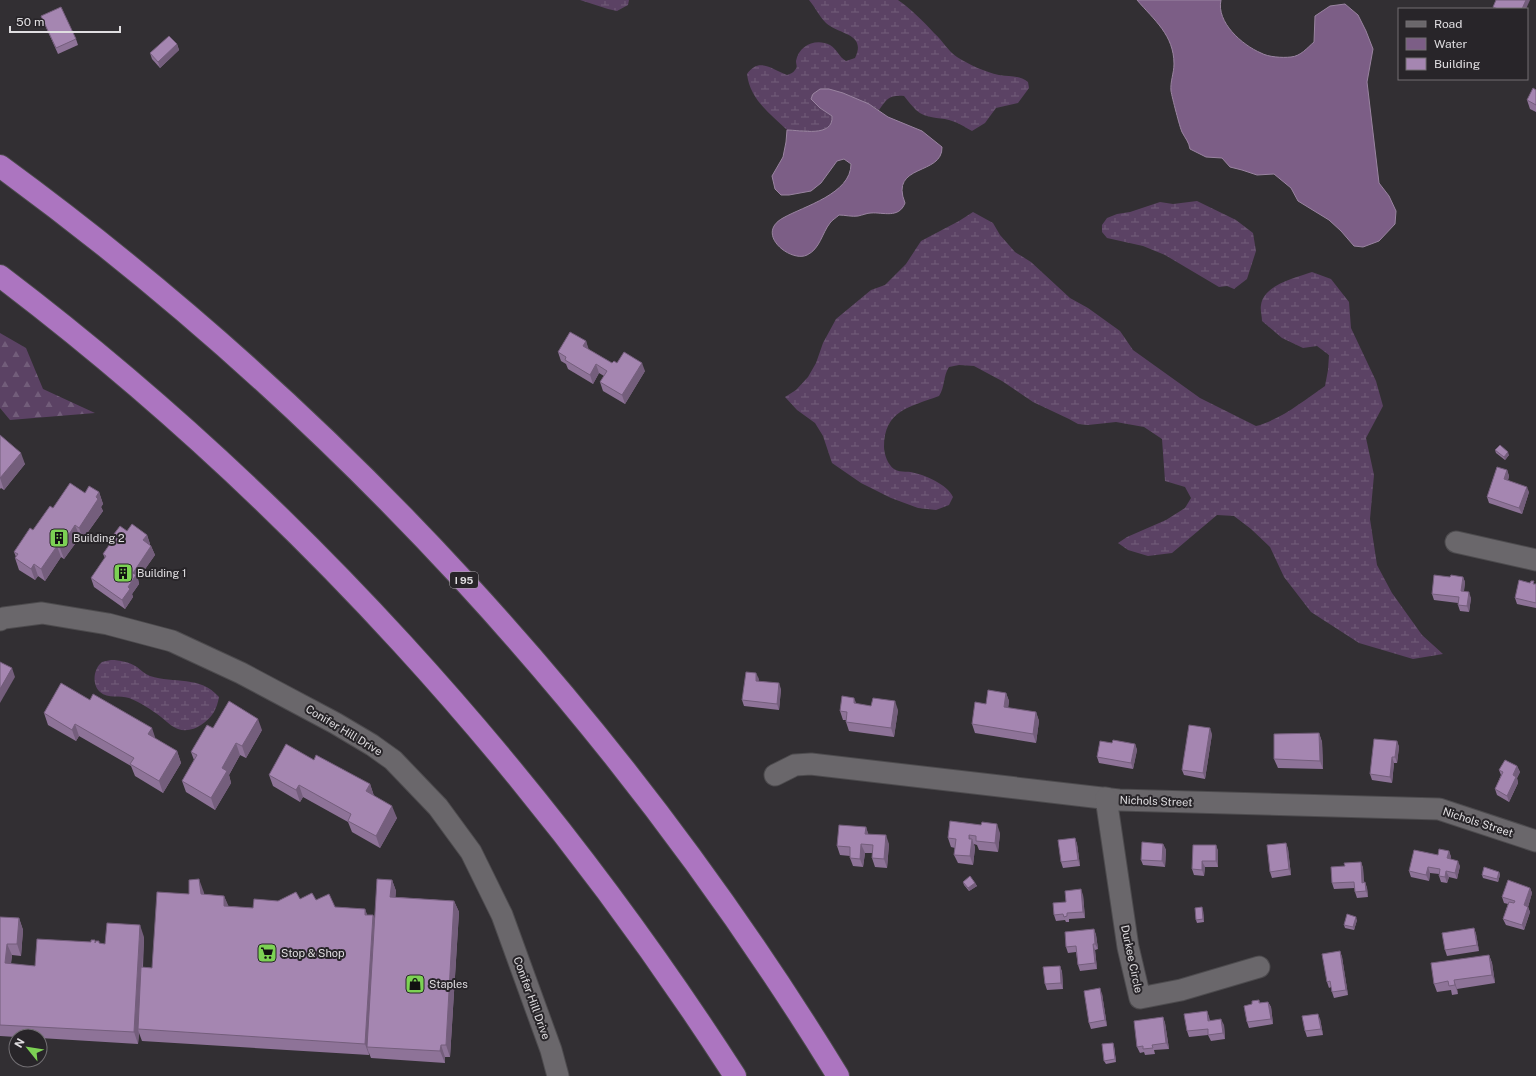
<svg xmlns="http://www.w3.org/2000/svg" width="1536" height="1076" font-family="'Public Sans',sans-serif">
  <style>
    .forest { fill: url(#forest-firs) }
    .wetland { fill: url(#wetland-marsh) }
    .water { fill: #7c5e86; stroke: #9a84a1 }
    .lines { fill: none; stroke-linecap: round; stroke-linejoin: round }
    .minor-casing { stroke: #4d4b4e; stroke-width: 23 }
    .highway-casing { stroke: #4d4b4e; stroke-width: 24 }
    .minor { stroke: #6a676b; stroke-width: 21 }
    .highway { stroke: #ac75c0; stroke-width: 22 }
    .wall { fill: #8e7398 }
    .shaded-wall { fill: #745e7c }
    .building { fill: #a586b1; stroke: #745e7c }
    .labels { text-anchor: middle; stroke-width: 4; stroke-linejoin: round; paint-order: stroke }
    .shield { fill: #282529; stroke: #a9a6aa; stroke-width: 1 }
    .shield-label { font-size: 10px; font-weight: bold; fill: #e0dee1 }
    .poi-label { font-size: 11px; fill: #e0dee1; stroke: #282529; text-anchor: start }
    .street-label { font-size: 11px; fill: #e0dee1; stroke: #282529 }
  </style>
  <defs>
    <pattern id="forest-firs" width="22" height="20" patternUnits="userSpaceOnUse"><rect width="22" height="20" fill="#5b4264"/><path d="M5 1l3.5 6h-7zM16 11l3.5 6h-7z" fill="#725d7a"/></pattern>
    <pattern id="wetland-marsh" width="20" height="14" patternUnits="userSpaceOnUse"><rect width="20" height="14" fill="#5b4264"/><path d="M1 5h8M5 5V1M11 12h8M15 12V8" fill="none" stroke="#725d7a"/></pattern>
  </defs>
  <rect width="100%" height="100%" fill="#322f33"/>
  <polygon class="forest" points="0,333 26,348 43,389 95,413 10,420 0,408"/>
  <g class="wetland">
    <polygon points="580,0 629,0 628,5 617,11 608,9"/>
    <path d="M809,0h89c13,9 25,21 36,33 8,7 14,18 23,24 13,8 28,15 42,18 11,2 21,0 29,7l1,6 -11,15 -22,5 -11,15 -13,8c-7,-4 -15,-9 -23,-11 -11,-3 -23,-1 -33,-10 -4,-4 -8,-9 -12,-14 -15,-1 -17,3 -25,14l-10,-6 -49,4 12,8c2,22 -32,14 -45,14 -17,-17 -37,-30 -40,-56 12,-17 24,-5 40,1 3,-1 6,-2 8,-5 3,-3 1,-5 1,-9 3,-16 20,-23 34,-16 7,4 9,12 16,16l9,-3c12,-25 -16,-23 -29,-35 -7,-7 -11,-16 -17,-23z"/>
    <polygon points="1197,201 1236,220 1253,233 1256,251 1247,279 1234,289 1227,286 1219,287 1165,255 1143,246 1107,238 1102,232 1102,225 1107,218 1117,214 1130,212 1160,202 1173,204"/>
    <path d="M973,212l20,11 7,12 15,17 16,10 39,36 18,10 32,23 13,19 67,48 56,28c26,-7 47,-25 69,-40l3,-16 1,-15 -12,-9 -14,2 -21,-10 -20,-17c0,-5 -2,-11 -1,-16 3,-21 35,-27 51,-33l19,7 18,23 2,26 25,53 7,25 -17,32 8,37 -4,44 7,46 15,28 30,42 21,19 -30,5 -54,-16 -48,-31 -27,-35 -14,-30 -19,-18 -17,-13 -17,-1 -45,38 -24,3 -20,-6 -10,-7 9,-6 39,-17 19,-12 6,-10 -6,-11 -20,-6 -3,-42 -18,-12 -28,-5 -28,3 -10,-1 -9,-5 -36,-17 -31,-21 -28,-15 -15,-1 -10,2c-6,9 -4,20 -10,29 -29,11 -55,14 -55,51 0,7 4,18 10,22 6,4 11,2 17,3 14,3 36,12 42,25l-4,8 -13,5 -18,-2 -27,-10 -30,-15 -29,-20 -9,-27 -8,-13 -18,-13 -12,-13 11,-7 12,-13 8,-14 7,-20 13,-24 35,-29 14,-5 21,-21 15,-23 38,-20z"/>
    <path d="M111,660c9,0 18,2 26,7 4,3 8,7 13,9 24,8 50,-1 69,21 -2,12 -7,21 -18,28 -6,4 -15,7 -23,4 -6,-2 -12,-8 -17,-12 -9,-7 -21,-15 -32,-19 -9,-3 -21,1 -29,-6 -8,-7 -7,-23 2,-30 2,-1 6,-1 9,-2z"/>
  </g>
  <g class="water">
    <path d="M1137,0h84c-5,22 21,45 40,53 7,4 21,5 30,4 10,-1 16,-9 23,-15l1,-26 15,-10 15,-2 13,11 8,16 7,18 -6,33 12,101 10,13 7,15 -1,13 -16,17 -16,6 -9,-1 -13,-15 -12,-11 -31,-19 -7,-13 -17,-14 -17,1 -15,-5 -12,-3 -8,-9 -16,-1 -16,-8c-1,-7 -5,-11 -8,-17 -2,-4 -10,-35 -11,-41 -1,-9 3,-18 3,-27 0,-29 -20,-44 -37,-64z"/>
    <path d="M820,89h9l14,4 26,11 19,13 34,14 20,16c1,29 -53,16 -37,56 -6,16 -22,9 -34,10 -4,0 -8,2 -13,3 -6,1 -13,-1 -19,-1 -3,3 -7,5 -9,8 -8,10 -10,26 -23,32 -16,8 -53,-21 -24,-37 21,-12 68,-24 68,-54l-7,-5 -7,2 -16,22 -10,8 -22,4h-8l-6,-6 -3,-13 11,-19 3,-15 1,-12c13,0 47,8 45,-14l-12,-8 -9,-9 2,-5z"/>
  </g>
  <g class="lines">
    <g class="minor-casing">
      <g id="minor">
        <polyline points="1456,542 1536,560"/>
        <polyline points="0,620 4,618 42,613 108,624 172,641 241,673 335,723 372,745 393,760 438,807 471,852 502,915 551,1050 558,1076"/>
        <polyline points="775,775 795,765 811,764 1119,800 1439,809 1536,841"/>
        <polyline points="1106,798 1128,947 1140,998 1181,990 1259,967"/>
      </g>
    </g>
    <g class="highway-casing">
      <g id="highway">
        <path d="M0,166c335,245 621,556 838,910"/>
        <path d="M0,276c290,220 538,494 735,800"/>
      </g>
    </g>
    <use href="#minor" class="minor"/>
    <use href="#highway" class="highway"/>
  </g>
  <g class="wall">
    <polygon points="41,16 76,39 78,45 58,54"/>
    <polygon points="177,44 179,50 160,68 152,59 150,53"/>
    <polygon points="1536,90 1536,112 1530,109 1527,100"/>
    <polygon points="586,341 588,349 612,363 617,363 645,371 625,404 603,391 600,382 604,376 599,373 593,384 568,369 566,364 561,361 558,352"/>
    <polygon points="0,435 25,464 4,490 1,488 0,489"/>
    <polygon points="1495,450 1509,455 1505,460 1496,453"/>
    <polygon points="1507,470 1509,476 1508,480 1529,492 1522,514 1489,503 1487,497"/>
    <polygon points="99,492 103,504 101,507 103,511 83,539 80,537 64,559 61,557 45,581 38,576 35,580 19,570 15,558 16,557 14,552 53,508 85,493"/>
    <polygon points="127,531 147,535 150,544 149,545 151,546 155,555 138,579 139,584 132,594 133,597 125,609 94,587 91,578 105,558 103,554 115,537 114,534"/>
    <polygon points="1450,577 1463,577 1465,582 1464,591 1471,598 1469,612 1460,611 1458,605 1458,603 1434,600 1432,594"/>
    <polygon points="1534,581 1534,584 1536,584 1536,608 1517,604 1515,598 1530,583"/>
    <polygon points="759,679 758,681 781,689 779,710 744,706 742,700"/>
    <polygon points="1006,693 1009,701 1008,708 1036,712 1039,721 1036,743 975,733 972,724 986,704"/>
    <polygon points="857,704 898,710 894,737 849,731 846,722 846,720 843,720 840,711"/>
    <polygon points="44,713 156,739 177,751 181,763 163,793 135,776 131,766 79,736 76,741 48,725"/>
    <polygon points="262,730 246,758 240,755 229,775 231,783 215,810 186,792 182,781 194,760 191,752"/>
    <polygon points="1319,733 1322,742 1323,769 1278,768 1274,759"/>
    <polygon points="1212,734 1205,779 1184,775 1182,770"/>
    <polygon points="1397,741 1399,747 1397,763 1394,763 1392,783 1372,780 1370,774"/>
    <polygon points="1112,743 1135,744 1137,750 1133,769 1099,763 1097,757"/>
    <polygon points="314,760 370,784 374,796 397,818 380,848 352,832 348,822 303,797 300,802 273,786 269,775"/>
    <polygon points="1517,766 1520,772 1517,778 1518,783 1509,802 1497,795 1495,789 1501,775 1499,770"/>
    <polygon points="950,821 1000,833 998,852 979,850 977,845 974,844 975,848 973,865 958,863 954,855 955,848 951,847 948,838"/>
    <polygon points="866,827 868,834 889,844 887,868 875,867 872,858 872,853 865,853 863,867 853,866 850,858 850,856 840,855 837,846"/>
    <polygon points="1075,838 1077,844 1080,866 1063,868 1061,862"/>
    <polygon points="1286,843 1288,849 1291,875 1272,878 1270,872"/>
    <polygon points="1163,844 1166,850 1165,867 1143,865 1141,860"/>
    <polygon points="1216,845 1218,851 1218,867 1205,867 1204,876 1194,875 1192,869"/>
    <polygon points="1449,851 1451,857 1450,859 1460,866 1457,879 1449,877 1447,883 1441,882 1439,876 1439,874 1430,873 1429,881 1411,877 1409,871 1438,855"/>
    <polygon points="1361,862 1363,868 1364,883 1365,882 1367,888 1368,897 1357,898 1355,892 1355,888 1334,889 1332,883 1345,866"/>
    <polygon points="1499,872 1500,875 1498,882 1483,878 1482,875"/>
    <polygon points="392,880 396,891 395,897 454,901 459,912 450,1057 445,1057 445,1063 371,1058 369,1053 369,1055 142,1041 139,1033 138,1044 40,1038 40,1036 16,1036 16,1037 0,1036 0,917 19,918 23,930 21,956 12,955 11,964 35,966 91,942 95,942 100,944 105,944 144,937 143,967 152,968 189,894 203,890 204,894 224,896 228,906 253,908 278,901 300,899 316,900 335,907 365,909 367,915 373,915 375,919"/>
    <polygon points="963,882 975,883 977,886 969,891 964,885"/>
    <polygon points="1530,888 1532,893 1528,907 1530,912 1524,930 1506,925 1503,919 1508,904 1504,903 1502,897"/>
    <polygon points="1083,895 1085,918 1069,919 1069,922 1066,922 1065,920 1056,921 1054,915 1066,902"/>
    <polygon points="1203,910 1204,922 1197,923 1196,920"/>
    <polygon points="1357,920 1354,930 1345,928 1344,925"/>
    <polygon points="1474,928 1476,934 1479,951 1447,956 1445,950"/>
    <polygon points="1094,929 1096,935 1098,949 1095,950 1097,969 1080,971 1078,965 1076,952 1068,953 1066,947"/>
    <polygon points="1340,951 1342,957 1348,995 1334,998 1332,992 1331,987 1329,988 1327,982"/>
    <polygon points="1489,955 1492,963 1495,983 1457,989 1458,994 1452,995 1451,990 1437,992 1434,984"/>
    <polygon points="1060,966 1062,972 1063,989 1047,990 1045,984"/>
    <polygon points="1102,994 1107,1026 1091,1029 1089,1023"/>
    <polygon points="1259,1000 1260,1003 1268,1002 1271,1007 1273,1024 1249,1028 1247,1022 1252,1004"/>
    <polygon points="1207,1011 1209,1017 1210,1021 1224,1025 1225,1039 1211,1041 1208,1035 1189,1037 1187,1031"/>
    <polygon points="1163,1017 1165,1023 1169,1049 1154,1050 1155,1054 1145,1055 1144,1052 1140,1053 1137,1047"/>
    <polygon points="1320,1019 1323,1035 1307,1037 1305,1031"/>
    <polygon points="1113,1043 1114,1046 1116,1062 1106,1064 1104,1061"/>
  </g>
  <g class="shaded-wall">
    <polygon points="1526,0 1530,0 1526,9 1522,9"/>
    <polygon points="177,44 179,50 160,68 158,62"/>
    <polygon points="586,341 589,350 583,346"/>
    <polygon points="642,363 645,371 625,404 622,395"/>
    <polygon points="596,364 599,373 593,384 590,375"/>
    <polygon points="1508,452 1509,455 1505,460 1504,457"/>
    <polygon points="21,453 25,464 4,490 0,478"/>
    <polygon points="1507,470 1509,476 1507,485 1504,479"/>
    <polygon points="1527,487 1529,492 1522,514 1519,508"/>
    <polygon points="99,492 103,504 101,507 103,511 83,539 79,528 96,497"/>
    <polygon points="75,525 80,537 64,559 60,548"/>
    <polygon points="147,535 150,544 146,549 143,540"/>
    <polygon points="57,546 61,557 45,581 41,569"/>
    <polygon points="151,546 155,555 138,579 139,584 132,594 133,597 125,609 122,600 128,587 133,573"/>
    <polygon points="34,564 38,576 35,580 31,569"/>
    <polygon points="1463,577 1465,582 1463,597 1461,591"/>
    <polygon points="1469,592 1471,598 1469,612 1467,606"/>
    <polygon points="12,668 15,677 0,703 0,689"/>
    <polygon points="756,673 759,679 758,686 756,681"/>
    <polygon points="779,683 781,689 779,710 777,704"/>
    <polygon points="1006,693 1009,701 1007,716 1004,707"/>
    <polygon points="854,698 858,707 854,703"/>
    <polygon points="895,701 898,710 894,737 891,728"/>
    <polygon points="1036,712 1039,721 1036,743 1033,734"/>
    <polygon points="258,719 262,730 246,758 242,746"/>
    <polygon points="75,724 79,736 76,741 72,730"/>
    <polygon points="152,728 156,740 148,734"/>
    <polygon points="1210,728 1212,734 1205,779 1203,773"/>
    <polygon points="1319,733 1322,742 1323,769 1320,761"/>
    <polygon points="1397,741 1399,747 1397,763 1395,757"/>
    <polygon points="236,743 240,755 229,775 231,783 215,810 211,798 222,768"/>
    <polygon points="1135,744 1137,750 1133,769 1131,763"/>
    <polygon points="177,751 181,763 163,793 159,781"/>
    <polygon points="1392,757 1394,763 1392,783 1390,777"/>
    <polygon points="1517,766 1520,772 1517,778 1518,783 1509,802 1507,796 1513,775"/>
    <polygon points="370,784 374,796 366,791"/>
    <polygon points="299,785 303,797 300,802 296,790"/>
    <polygon points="392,806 397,818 380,848 376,836"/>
    <polygon points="997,824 1000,833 998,852 995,843"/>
    <polygon points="866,827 869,836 865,834"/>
    <polygon points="886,835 889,844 887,868 884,859"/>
    <polygon points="969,835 972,842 972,839 975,848 973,865 970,856"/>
    <polygon points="1075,838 1077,844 1080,866 1078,860"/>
    <polygon points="1286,843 1288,849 1291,875 1289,869"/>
    <polygon points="861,844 865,853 863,867 860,859"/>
    <polygon points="1163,844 1166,850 1165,867 1162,861"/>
    <polygon points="1216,845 1218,851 1218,867 1216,861"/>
    <polygon points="1449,851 1451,857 1449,864 1447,858"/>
    <polygon points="1202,861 1205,867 1204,876 1202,870"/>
    <polygon points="1458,861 1460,866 1457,879 1455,873"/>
    <polygon points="1361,862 1363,868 1364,889 1362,883"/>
    <polygon points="1428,867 1430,873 1429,881 1426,875"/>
    <polygon points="1446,871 1449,877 1447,883 1445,877"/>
    <polygon points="1499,872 1500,875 1498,882 1497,879"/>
    <polygon points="199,879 203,890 205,906 201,894"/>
    <polygon points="392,880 396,891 395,908 390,897"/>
    <polygon points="1365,882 1367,888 1368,897 1366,891"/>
    <polygon points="975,883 977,886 969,891 968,888"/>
    <polygon points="1530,888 1532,893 1528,907 1530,912 1524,930 1522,925 1524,905"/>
    <polygon points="1081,889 1083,895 1085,918 1083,912"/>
    <polygon points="224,896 229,907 224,906"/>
    <polygon points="454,901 459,912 450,1057 446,1045"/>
    <polygon points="1202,907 1203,910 1204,922 1203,919"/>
    <polygon points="365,909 369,920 365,915"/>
    <polygon points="373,915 377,927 367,1047 369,1053 369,1055 365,1044"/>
    <polygon points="1356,917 1357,920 1354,930 1353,927"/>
    <polygon points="19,918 23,930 21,956 17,944"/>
    <polygon points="140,925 144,937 139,1029 138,1029 139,1033 138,1044 134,1032"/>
    <polygon points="1474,928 1476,934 1479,951 1477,945"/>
    <polygon points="1094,929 1096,935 1098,949 1095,944"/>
    <polygon points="7,944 12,955 9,975 5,963"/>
    <polygon points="1093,944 1095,950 1097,969 1095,963"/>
    <polygon points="1340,951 1342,957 1348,995 1346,990"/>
    <polygon points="1489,955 1492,963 1495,983 1492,975"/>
    <polygon points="1060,966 1062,972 1063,989 1061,983"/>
    <polygon points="1454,980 1457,989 1458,994 1455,985"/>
    <polygon points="1100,988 1102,994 1107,1026 1105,1020"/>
    <polygon points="1268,1002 1271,1007 1273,1024 1271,1019"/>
    <polygon points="1207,1011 1209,1017 1210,1027 1208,1021"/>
    <polygon points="1318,1014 1320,1019 1323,1035 1321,1029"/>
    <polygon points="1163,1017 1165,1023 1169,1049 1166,1043"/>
    <polygon points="1221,1019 1224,1025 1225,1039 1223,1033"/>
    <polygon points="1113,1043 1114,1046 1116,1062 1115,1059"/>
    <polygon points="441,1045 445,1057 445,1063 440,1051"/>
  </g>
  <g class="building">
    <polygon points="1496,0 1526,0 1522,9 1498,9 1493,7"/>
    <polygon points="61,7 76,39 56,48 41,16"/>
    <polygon points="169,36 177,44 158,62 150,53"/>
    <polygon points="1533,88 1536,90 1536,105 1527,100"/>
    <polygon points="570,332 586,341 583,346 612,363 614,361 617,363 624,352 642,363 622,395 600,382 607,371 596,364 590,375 565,360 566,357 558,352"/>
    <polygon points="0,435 21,453 0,478"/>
    <polygon points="1500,445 1508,452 1504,457 1495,450"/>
    <polygon points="1497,467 1507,470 1504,479 1527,487 1519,508 1487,497"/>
    <polygon points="70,483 85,493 89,486 99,492 96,497 98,499 79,528 75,525 60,548 57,546 41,569 34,564 31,569 15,558 18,554 14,552 30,528 33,530 50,506 53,508"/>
    <polygon points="132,524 147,535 143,540 151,546 133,573 136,575 128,587 130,589 122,600 91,578 106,556 103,554 116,535 114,534 120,526 127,531"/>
    <polygon points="1434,575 1450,577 1451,575 1463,577 1461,591 1469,592 1467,606 1458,605 1459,597 1432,594"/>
    <polygon points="1519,580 1530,583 1531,581 1534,581 1533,584 1536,584 1536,603 1515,598"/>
    <polygon points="0,662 12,668 0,689"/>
    <polygon points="746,672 756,673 756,681 779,683 777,704 742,700"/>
    <polygon points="61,683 90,700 93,694 152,728 148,734 177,751 159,781 130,764 134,758 75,724 72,730 44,713"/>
    <polygon points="988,690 1006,693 1004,707 1036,712 1033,734 972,724 975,702 986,704"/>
    <polygon points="842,696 854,698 854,703 871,706 873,698 895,701 891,728 846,722 847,712 840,711"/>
    <polygon points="229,701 258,719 242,746 236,743 222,768 227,771 211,798 182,781 197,755 191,752 207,725 213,728"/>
    <polygon points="1189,725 1210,728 1203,773 1182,770"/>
    <polygon points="1319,733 1320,761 1274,759 1274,734"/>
    <polygon points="1374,739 1397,741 1395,757 1392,757 1390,777 1370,774"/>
    <polygon points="1113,740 1135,744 1131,763 1097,757 1100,741 1112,743"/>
    <polygon points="286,744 314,760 316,755 370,784 366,791 392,806 376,836 348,821 351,814 299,785 296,790 269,775"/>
    <polygon points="1505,760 1517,766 1513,775 1516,777 1507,796 1495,789 1503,772 1499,770"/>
    <polygon points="950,821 981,825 982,822 997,824 995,843 976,841 976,836 969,835 969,839 972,839 970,856 954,855 956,839 948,838"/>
    <polygon points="839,825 866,827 865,834 886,835 884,859 872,858 873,845 861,844 860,859 850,858 850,847 837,846"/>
    <polygon points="1075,838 1078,860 1061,862 1058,840"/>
    <polygon points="1142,842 1163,844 1162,861 1141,860"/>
    <polygon points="1286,843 1289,869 1270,872 1267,845"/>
    <polygon points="1193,845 1216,845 1216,861 1202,861 1202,870 1192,869"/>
    <polygon points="1439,849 1449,851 1447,858 1458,861 1455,873 1446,871 1445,877 1439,876 1440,869 1428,867 1426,875 1409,871 1414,850 1438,855"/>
    <polygon points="1361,862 1362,883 1365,882 1366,891 1355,892 1354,882 1332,883 1331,867 1345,866 1344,863"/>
    <polygon points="1484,867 1499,872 1497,879 1482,875"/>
    <polygon points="970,876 975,883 968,888 963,882"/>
    <polygon points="199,879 201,894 224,896 224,906 253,908 254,899 278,901 296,892 300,899 312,893 316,900 329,894 335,907 365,909 365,915 373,915 365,1044 138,1029 141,967 152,968 157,892 189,894 189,880"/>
    <polygon points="377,879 392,880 390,897 454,901 446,1045 441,1045 440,1051 367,1047"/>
    <polygon points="1508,880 1530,888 1524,905 1528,907 1522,925 1503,919 1509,902 1514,903 1515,901 1502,897"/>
    <polygon points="1081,889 1083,912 1067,913 1067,916 1064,917 1063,914 1054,915 1053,903 1066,902 1065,891"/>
    <polygon points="1202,907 1203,919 1196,920 1195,908"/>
    <polygon points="1347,914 1356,917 1353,927 1344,925"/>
    <polygon points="0,917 19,918 17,944 7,944 5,963 35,966 37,939 91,942 91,940 95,940 95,943 96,941 99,941 99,943 105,944 107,923 140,925 134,1032 0,1025"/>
    <polygon points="1474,928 1477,945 1445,950 1442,933"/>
    <polygon points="1094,929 1095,944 1093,944 1095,963 1078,965 1076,946 1066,947 1065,932"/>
    <polygon points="1340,951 1346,990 1332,992 1330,981 1327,982 1322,954"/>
    <polygon points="1489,955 1492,975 1454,980 1455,985 1449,986 1448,981 1434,984 1431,963"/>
    <polygon points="1060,966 1061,983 1045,984 1043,967"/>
    <polygon points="1100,988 1105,1020 1089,1023 1084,991"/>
    <polygon points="1259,1000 1259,1003 1268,1002 1271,1019 1247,1022 1244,1006 1252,1004 1252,1001"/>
    <polygon points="1207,1011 1208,1021 1221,1019 1223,1033 1208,1035 1208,1029 1187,1031 1184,1014"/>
    <polygon points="1318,1014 1321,1029 1305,1031 1302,1016"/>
    <polygon points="1163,1017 1166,1043 1152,1045 1153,1048 1143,1049 1143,1046 1137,1047 1134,1021"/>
    <polygon points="1113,1043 1115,1059 1104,1061 1102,1044"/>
  </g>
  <defs>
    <g id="building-square" transform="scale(1)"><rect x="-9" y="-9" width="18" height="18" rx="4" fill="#7cd154" stroke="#282529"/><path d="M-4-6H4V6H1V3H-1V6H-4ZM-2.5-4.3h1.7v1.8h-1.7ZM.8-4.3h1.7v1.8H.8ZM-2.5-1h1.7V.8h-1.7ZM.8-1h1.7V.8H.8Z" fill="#111"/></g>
    <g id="supermarket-square" transform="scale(1)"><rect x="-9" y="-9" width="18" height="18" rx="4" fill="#7cd154" stroke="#282529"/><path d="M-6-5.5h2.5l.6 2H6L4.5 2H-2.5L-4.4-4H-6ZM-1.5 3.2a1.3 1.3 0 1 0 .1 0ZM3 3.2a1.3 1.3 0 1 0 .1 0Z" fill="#111"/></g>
    <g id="shop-square" transform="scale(1)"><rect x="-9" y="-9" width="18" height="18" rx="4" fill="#7cd154" stroke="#282529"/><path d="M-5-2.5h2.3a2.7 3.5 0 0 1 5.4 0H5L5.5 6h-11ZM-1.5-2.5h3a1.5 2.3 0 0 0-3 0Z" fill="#111"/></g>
  </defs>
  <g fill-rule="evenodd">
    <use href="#building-square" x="59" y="538"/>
    <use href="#building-square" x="123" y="573"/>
    <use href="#supermarket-square" x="267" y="953"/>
    <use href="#shop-square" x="415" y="984"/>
  </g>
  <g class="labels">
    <rect class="shield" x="450" y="572" width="28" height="16" rx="3"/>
    <g class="shield-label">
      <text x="464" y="584">I 95</text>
    </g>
    <g class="poi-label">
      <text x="73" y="542">Building 2</text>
      <text x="137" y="577">Building 1</text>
      <text x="281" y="957">Stop &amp; Shop</text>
      <text x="429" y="988">Staples</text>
    </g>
    <g class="street-label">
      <text transform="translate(344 730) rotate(31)" y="4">Conifer Hill Drive</text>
      <text transform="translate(1156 801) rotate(2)" y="4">Nichols Street</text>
      <text transform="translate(1478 822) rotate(18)" y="4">Nichols Street</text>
      <text transform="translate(1132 959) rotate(78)" y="4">Durkee Circle</text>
      <text transform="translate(532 998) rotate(70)" y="4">Conifer Hill Drive</text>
    </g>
  </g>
  <rect x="1398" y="8" width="130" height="72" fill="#282529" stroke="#726f73"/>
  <rect x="1406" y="21" width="20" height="6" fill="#6a676b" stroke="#726f73"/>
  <text x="1434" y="28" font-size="12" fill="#e0dee1">Road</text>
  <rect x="1406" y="38" width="20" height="12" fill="#7c5e86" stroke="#726f73"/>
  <text x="1434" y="48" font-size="12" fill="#e0dee1">Water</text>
  <rect x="1406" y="58" width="20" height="12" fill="#a586b1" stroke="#726f73"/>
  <text x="1434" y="68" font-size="12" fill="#e0dee1">Building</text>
  <g transform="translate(28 1048) rotate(300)"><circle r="19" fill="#282529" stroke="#726f73"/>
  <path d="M0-3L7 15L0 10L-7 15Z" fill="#7cd154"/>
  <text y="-6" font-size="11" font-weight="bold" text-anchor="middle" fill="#e0dee1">N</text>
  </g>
  <path d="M10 26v6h110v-6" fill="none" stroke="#e0dee1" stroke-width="2"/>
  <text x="16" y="26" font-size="12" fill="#e0dee1" stroke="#282529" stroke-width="3" paint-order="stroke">50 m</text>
</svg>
